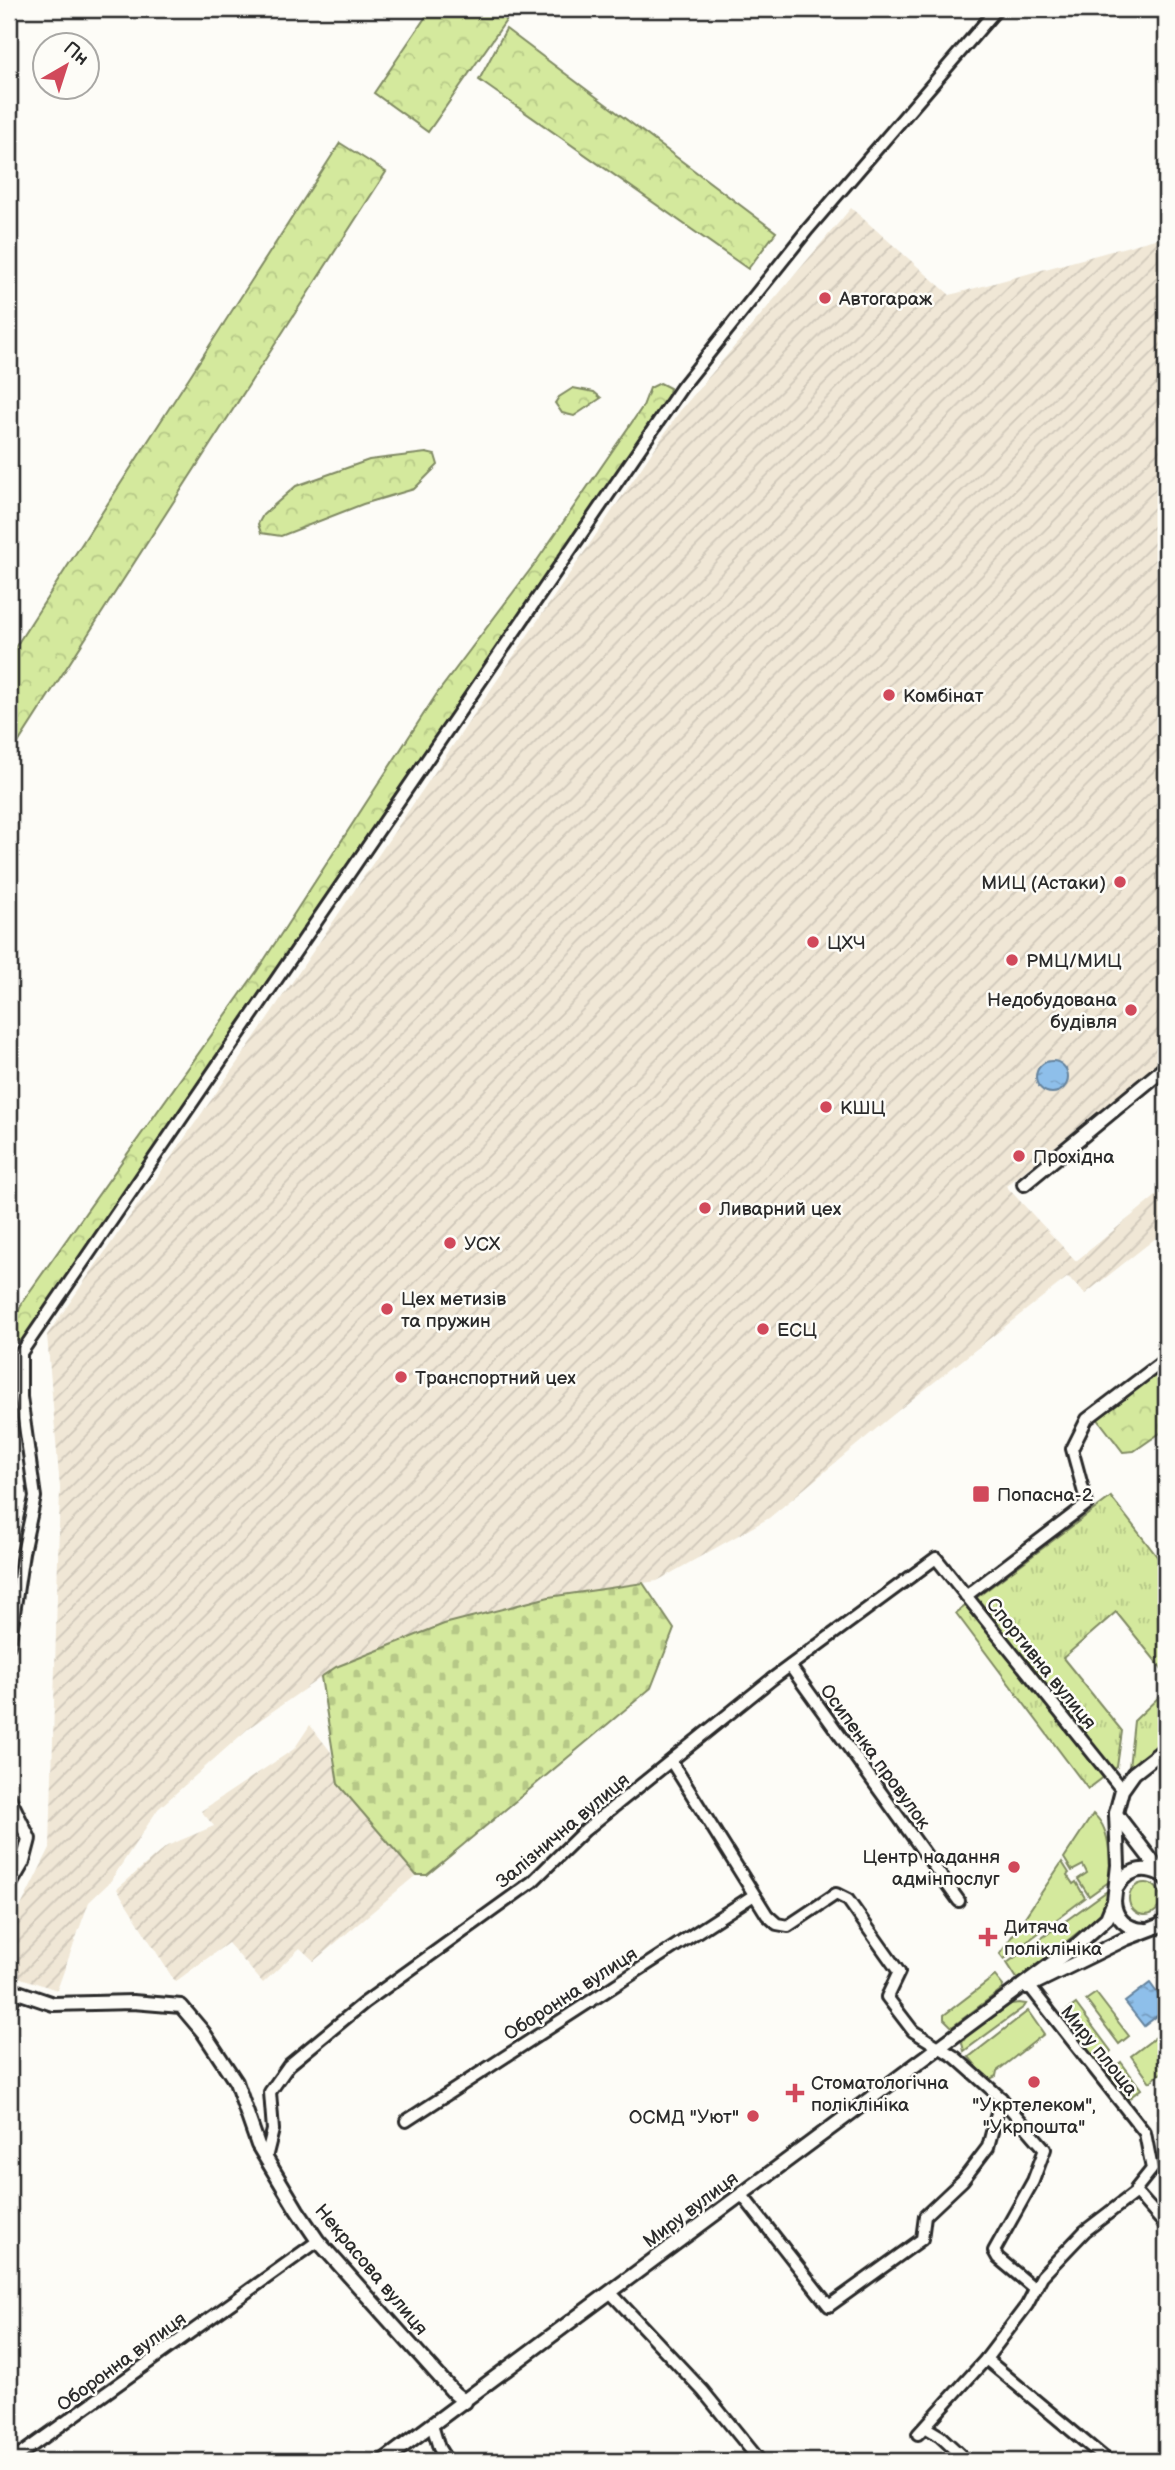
<svg xmlns="http://www.w3.org/2000/svg" width="1175" height="2470" font-family="'Balsamiq Sans',sans-serif">
  <style>
    .industrial { fill: url(#industrial-furrows) }
    .grass { fill: #d4e99d; stroke: #808a64; stroke-width: 2 }
    .forest { fill: url(#forest-crowns); stroke: #808a64; stroke-width: 2 }
    .cemetery { fill: url(#cemetery-stones); stroke: #808a64; stroke-width: 2 }
    .park { fill: url(#park-tufts); stroke: #808a64; stroke-width: 2 }
    .water { fill: url(#water-ripples); stroke: #66849e; stroke-width: 2 }
    .lines { fill: none; stroke-linecap: round; stroke-linejoin: round }
    .minor-casing { stroke: #2b2b2b; stroke-width: 16 }
    .tertiary-casing { stroke: #2b2b2b; stroke-width: 18 }
    .minor { stroke: #fdfcf7; stroke-width: 10 }
    .tertiary { stroke: #fdfcf7; stroke-width: 12 }
    .poi-dot { fill: #d1495b; stroke: #fdfcf7; stroke-width: 2.5 }
    .labels { text-anchor: middle; stroke-width: 5; stroke-linejoin: round; paint-order: stroke }
    .poi-label { font-size: 19px; fill: #2b2b2b; stroke: #fdfcf7; text-anchor: start }
    .street-label { font-size: 19px; fill: #2b2b2b; stroke: #fdfcf7 }
  </style>
  <defs>
    <pattern id="industrial-furrows" width="10" height="10" patternUnits="userSpaceOnUse" patternTransform="scale(1.75)"><rect width="10" height="10" fill="#f0e7d6"/><path d="M-1 1l2-2M0 10L10 0M9 11l2-2" fill="none" stroke="#cec6b8"/></pattern>
    <pattern id="forest-crowns" width="20" height="18" patternUnits="userSpaceOnUse" patternTransform="scale(1.75)"><rect width="20" height="18" fill="#d4e99d"/><path d="M2 6a3 3 0 1 1 6 0M12 15a3 3 0 1 1 6 0" fill="none" stroke="#b6c887"/></pattern>
    <pattern id="cemetery-stones" width="16" height="16" patternUnits="userSpaceOnUse" patternTransform="scale(1.75)"><rect width="16" height="16" fill="#d4e99d"/><path d="M2 7V4a2 2 0 0 1 4 0v3zM10 15v-3a2 2 0 0 1 4 0v3z" fill="#b6c887"/></pattern>
    <pattern id="park-tufts" width="24" height="20" patternUnits="userSpaceOnUse" patternTransform="scale(1.75)"><rect width="24" height="20" fill="#d4e99d"/><path d="M3 7l-1-3M5 7V3M7 7l1-3M15 17l-1-3M17 17v-4M19 17l1-3" fill="none" stroke="#b6c887"/></pattern>
    <pattern id="water-ripples" width="26" height="14" patternUnits="userSpaceOnUse" patternTransform="scale(1.75)"><rect width="26" height="14" fill="#8ebfea"/><path d="M2 4q2-2 4 0t4 0M15 11q2-2 4 0t4 0" fill="none" stroke="#749bbe"/></pattern>
  </defs>
  <rect width="100%" height="100%" fill="#fdfcf7"/>
  <filter id="ink" filterUnits="userSpaceOnUse"><feTurbulence type="fractalNoise" baseFrequency=".0143" numOctaves="2"/><feDisplacementMap in="SourceGraphic" scale="14" xChannelSelector="R" yChannelSelector="G"/><feConvolveMatrix kernelMatrix="1 2 1 2 8 2 1 2 1" color-interpolation-filters="sRGB"/></filter>
  <g filter="url(#ink)">
    <g class="industrial">
      <polygon points="851,208 950,295 1166,236 1166,1057 1006,1186 1076,1261 1166,1188 1166,1230 1085,1294 1068,1277 900,1409 769,1518 657,1581 549,1597 444,1624 336,1667 250,1727 158,1809 110,1882 89,1902 57,1990 18,1977 9,1962 9,1930 50,1848 60,1488 47,1335 246,1050 680,411"/>
      <polygon points="310,1725 331,1752 338,1784 416,1875 314,1961 300,1948 263,1983 228,1943 175,1982 117,1889 167,1846 214,1826 201,1811 294,1749"/>
    </g>
    <g class="grass">
      <path d="M1093,1814c18,13 17,46 17,67l-21,15 -11,-17 9,-6 -4,-8 -11,6 -8,-13z"/>
      <polygon points="1062,1862 1069,1873 1067,1875 1073,1884 1076,1882 1085,1898 1004,1959 1000,1954"/>
      <circle cx="1145" cy="1899" r="16"/>
      <polygon points="1110,1889 1101,1914 1018,1980 1007,1963"/>
      <polygon points="995,1976 1003,1986 1002,1989 952,2027 944,2019 944,2015"/>
      <polygon points="1096,1993 1129,2036 1119,2044 1086,2000"/>
      <polygon points="1019,2003 1026,2004 1024,2007 964,2051 962,2043 967,2035 1011,2004"/>
      <polygon points="1076,2004 1111,2051 1096,2063 1060,2016"/>
      <polygon points="1028,2011 1044,2034 997,2071 996,2076 990,2079 986,2078 969,2057"/>
      <polygon points="1160,2034 1166,2042 1166,2069 1150,2082 1131,2056"/>
      <polygon points="1121,2062 1141,2089 1128,2099 1108,2073"/>
    </g>
    <g class="forest">
      <polygon points="431,9 514,9 428,132 374,93"/>
      <polygon points="506,29 776,232 748,269 479,80"/>
      <polygon points="340,143 386,172 9,757 9,657"/>
      <polygon points="660,383 670,388 668,397 212,1061 30,1334 20,1341 13,1339 11,1328 23,1301 257,971 436,695 536,562 643,406 650,388"/>
      <polygon points="573,388 594,392 601,398 574,416 562,413 555,403 559,397"/>
      <polygon points="426,453 435,455 438,465 414,489 363,504 281,536 261,533 258,524 263,515 296,486 369,460"/>
      <polygon points="1159,1371 1166,1373 1166,1429 1134,1451 1123,1452 1097,1418"/>
    </g>
    <polygon class="cemetery" points="643,1583 674,1629 651,1688 427,1875 416,1875 338,1784 321,1677 336,1667 444,1624 549,1597"/>
    <g class="park">
      <polygon points="1111,1497 1166,1568 1166,1674 1116,1612 1063,1658 1122,1731 1117,1767 1088,1789 956,1613"/>
      <polygon points="1166,1690 1166,1739 1129,1768 1134,1721"/>
    </g>
    <g class="water">
      <circle cx="1052" cy="1077" r="16"/>
      <polygon points="1150,1983 1166,2005 1166,2009 1144,2026 1125,2002"/>
    </g>
    <g class="lines">
      <g class="minor-casing">
        <g id="minor">
          <polyline points="966,1596 1087,1504 1072,1449 1087,1419 1166,1359"/>
          <polyline points="9,1646 23,1553 35,1497 21,1397 21,1353 682,387 808,229 997,9"/>
          <polyline points="790,1666 959,1901"/>
          <polyline points="671,1761 767,1915 777,1924 788,1926 836,1894 848,1900 899,1972 887,1997 913,2031 955,2057 1001,2098 1045,2149 1033,2181 994,2251 998,2258 1035,2289"/>
          <polyline points="1030,1987 1145,2133 1152,2169 1136,2189 1136,2192 1166,2226"/>
          <polyline points="9,2009 16,1992"/>
          <polyline points="406,2121 754,1895"/>
          <polyline points="266,2158 273,2130 270,2092 289,2065 364,2003 532,1882 585,1830 772,1679 936,1558 1122,1790"/>
          <polyline points="742,2195 829,2306 922,2239 925,2216 963,2180 988,2147 1001,2098"/>
          <polyline points="611,2293 703,2391 760,2461"/>
          <polyline points="986,2359 1108,2461"/>
          <polyline points="432,2425 439,2448 447,2461"/>
          <polyline points="925,2427 940,2436 967,2461"/>
          <polyline points="918,2434 986,2359 1027,2305 1042,2276 1085,2231 1136,2192"/>
          <polyline points="11,2461 318,2241"/>
        </g>
      </g>
      <g class="tertiary-casing">
        <g id="tertiary">
          <polyline points="1024,1184 1166,1067"/>
          <polyline points="9,1798 29,1839 23,1862 9,1886"/>
          <polyline points="1116,1814 1166,1879"/>
          <path d="M1116,1888c10,-17 26,-23 44,-14"/>
          <path d="M1114,1901c1,18 13,28 31,29"/>
          <polyline points="1027,1987 1125,1939 1159,1926 1166,1920"/>
          <polyline points="9,1989 53,2004 133,2002 181,2006 203,2032 236,2082 258,2145 297,2210 318,2241 454,2393 465,2402"/>
          <polyline points="383,2461 1078,1944 1107,1918 1114,1901 1118,1865 1116,1813 1122,1790 1134,1773 1166,1748"/>
        </g>
      </g>
      <use href="#minor" class="minor"/>
      <use href="#tertiary" class="tertiary"/>
    </g>
  </g>
  <g class="poi-dot">
    <circle cx="825" cy="298" r="7"/>
    <circle cx="889" cy="695" r="7"/>
    <circle cx="1120" cy="882" r="7"/>
    <circle cx="813" cy="942" r="7"/>
    <circle cx="1012" cy="960" r="7"/>
    <circle cx="1131" cy="1010" r="7"/>
    <circle cx="826" cy="1107" r="7"/>
    <circle cx="1019" cy="1156" r="7"/>
    <circle cx="705" cy="1208" r="7"/>
    <circle cx="450" cy="1243" r="7"/>
    <circle cx="387" cy="1309" r="7"/>
    <circle cx="763" cy="1329" r="7"/>
    <circle cx="401" cy="1377" r="7"/>
    <rect x="972" y="1485" width="18" height="18" rx="3.5"/>
    <circle cx="1014" cy="1867" r="7"/>
    <path d="M984.5 1926.5h7v7h7v7h-7v7h-7v-7h-7v-7h7z"/>
    <circle cx="1034" cy="2082" r="7"/>
    <path d="M791.5 2082.5h7v7h7v7h-7v7h-7v-7h-7v-7h7z"/>
    <circle cx="753" cy="2116" r="7"/>
  </g>
  <g class="labels">
    <g class="poi-label">
      <text x="839" y="305">Автогараж</text>
      <text x="903" y="702">Комбінат</text>
      <text x="1106" y="889" text-anchor="end">МИЦ (Астаки)</text>
      <text x="827" y="949">ЦХЧ</text>
      <text x="1026" y="967">РМЦ/МИЦ</text>
      <text x="1117" y="1006" text-anchor="end">Недобудована<tspan x="1117" dy="22">будівля</tspan></text>
      <text x="840" y="1114">КШЦ</text>
      <text x="1033" y="1163">Прохідна</text>
      <text x="719" y="1215">Ливарний цех</text>
      <text x="464" y="1250">УСХ</text>
      <text x="401" y="1305">Цех метизів<tspan x="401" dy="22">та пружин</tspan></text>
      <text x="777" y="1336">ЕСЦ</text>
      <text x="415" y="1384">Транспортний цех</text>
      <text x="997" y="1501">Попасна-2</text>
      <text x="1000" y="1863" text-anchor="end">Центр надання<tspan x="1000" dy="22">адмінпослуг</tspan></text>
      <text x="1004" y="1933">Дитяча<tspan x="1004" dy="22">поліклініка</tspan></text>
      <text x="811" y="2089">Стоматологічна<tspan x="811" dy="22">поліклініка</tspan></text>
      <text x="1034" y="2111" text-anchor="middle">"Укртелеком",<tspan x="1034" dy="22">"Укрпошта"</tspan></text>
      <text x="739" y="2123" text-anchor="end">ОСМД "Уют"</text>
    </g>
    <g class="street-label">
      <text transform="translate(1042 1663) rotate(51)" y="7">Спортивна вулиця</text>
      <text transform="translate(876 1756) rotate(54)" y="7">Осипенка провулок</text>
      <text transform="translate(562 1830) rotate(-40)" y="7">Залізнична вулиця</text>
      <text transform="translate(570 1993) rotate(-33)" y="7">Оборонна вулиця</text>
      <text transform="translate(1100 2050) rotate(51)" y="7">Миру площа</text>
      <text transform="translate(690 2209) rotate(-37)" y="7">Миру вулиця</text>
      <text transform="translate(372 2269) rotate(50)" y="7">Некрасова вулиця</text>
      <text transform="translate(121 2361) rotate(-36)" y="7">Оборонна вулиця</text>
    </g>
  </g>
  <rect width="1175" height="2470" fill="none" stroke="#fdfcf7" stroke-width="35"/>
  <rect x="18" y="18" width="1140" height="2435" fill="none" stroke="#2b2b2b" stroke-width="2.5" filter="url(#ink)"/>
  <g transform="translate(66 66) rotate(39)"><circle r="33" fill="#fdfcf7" stroke="#a9a8a5" stroke-width="2"/>
  <path d="M0-5L12 26L0 18L-12 26Z" fill="#d1495b"/>
  <text y="-10" font-size="19" font-weight="bold" text-anchor="middle" fill="#2b2b2b">Пн</text>
  </g>
</svg>
